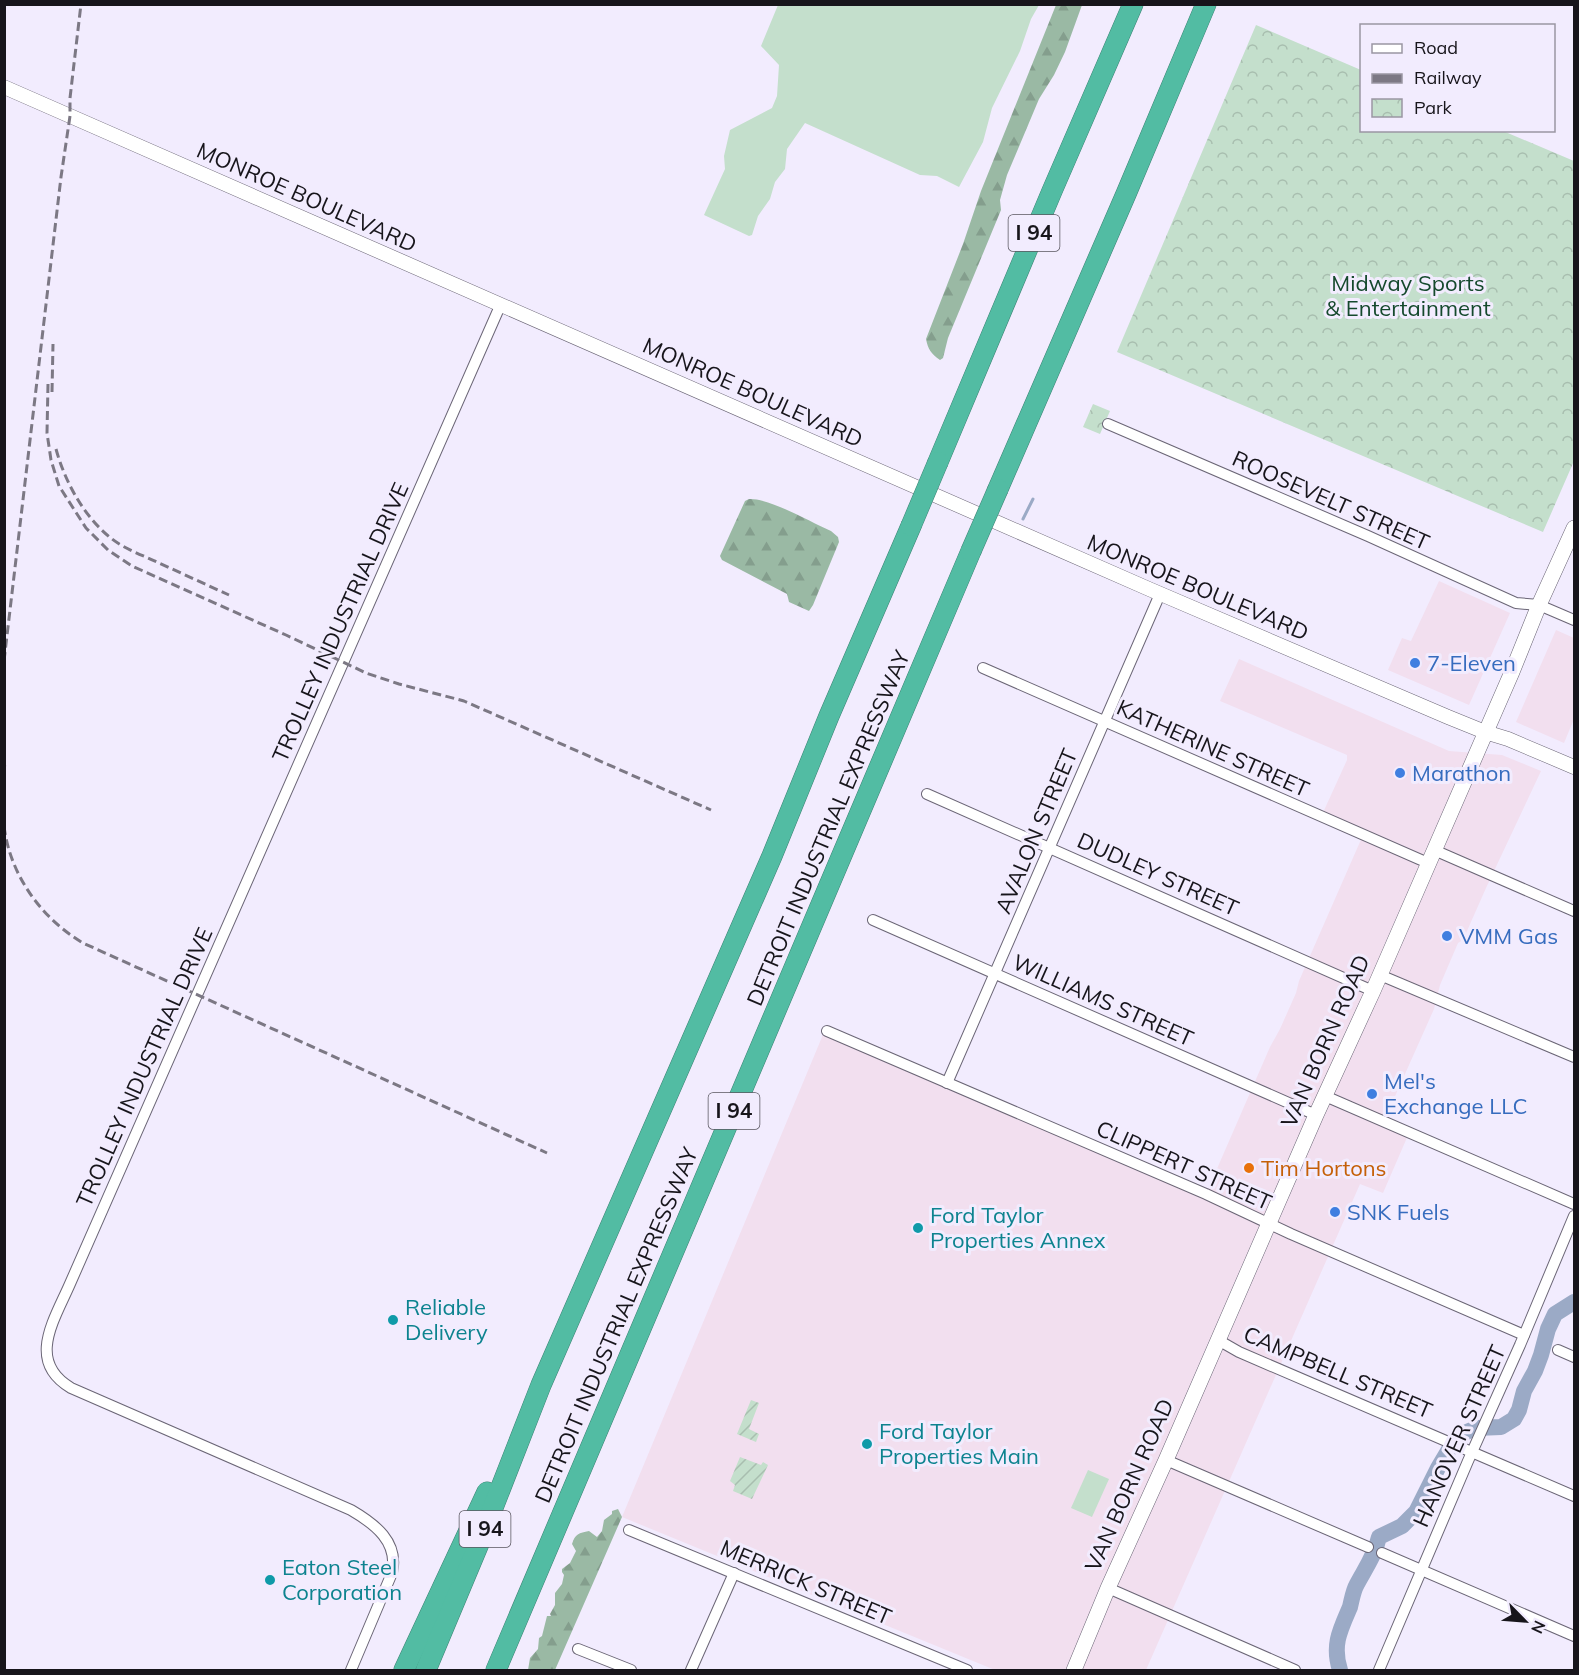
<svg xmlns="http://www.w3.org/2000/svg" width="1579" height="1675" font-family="Mulish,sans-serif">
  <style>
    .commercial { fill: #f2dfef }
    .grass { fill: #c4dfcc }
    .forest { fill: url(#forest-firs) }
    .park { fill: url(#park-crowns) }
    .garden { fill: url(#garden-furrows) }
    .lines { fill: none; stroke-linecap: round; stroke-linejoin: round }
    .stream { stroke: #9baac6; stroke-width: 3 }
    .river { stroke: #9baac6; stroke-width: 16 }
    .minor-casing { stroke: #6b6676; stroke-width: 12 }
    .tertiary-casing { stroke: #6b6676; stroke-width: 15 }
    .secondary-casing { stroke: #6b6676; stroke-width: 16 }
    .motorway-casing { stroke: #3d8273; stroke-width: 21 }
    .minor { stroke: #fff; stroke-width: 10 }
    .tertiary { stroke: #fff; stroke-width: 14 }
    .secondary { stroke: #fff; stroke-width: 15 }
    .motorway { stroke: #52bca3; stroke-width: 20 }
    .rail { stroke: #7c7884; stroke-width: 3; stroke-dasharray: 9 4.5; stroke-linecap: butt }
    .motorway-bridge-casing { stroke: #3d8273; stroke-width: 21; stroke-linecap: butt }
    .motorway-bridge { stroke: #52bca3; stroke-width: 20 }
    .shop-dot { fill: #3f7fe0; stroke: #f2ecfe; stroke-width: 2 }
    .food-dot { fill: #e8710a; stroke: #f2ecfe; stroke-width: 2 }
    .culture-dot { fill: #0f9aa8; stroke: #f2ecfe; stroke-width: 2 }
    .labels { text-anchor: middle; stroke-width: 6; stroke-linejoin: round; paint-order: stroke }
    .shield { fill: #f2ecfe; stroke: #59565f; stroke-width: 1.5 }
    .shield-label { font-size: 21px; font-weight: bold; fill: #17151b }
    .street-label { font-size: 22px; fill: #17151b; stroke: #f2ecfe }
    .park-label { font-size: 22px; fill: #15492d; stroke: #f2ecfe }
    .shop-label { font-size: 22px; fill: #366cbe; stroke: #f2ecfe; text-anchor: start }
    .food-label { font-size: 22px; fill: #c56008; stroke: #f2ecfe; text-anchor: start }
    .culture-label { font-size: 22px; fill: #0d838f; stroke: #f2ecfe; text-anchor: start }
  </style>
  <defs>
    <pattern id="forest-firs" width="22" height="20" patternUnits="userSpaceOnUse" patternTransform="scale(1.5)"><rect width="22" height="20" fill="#9ab9a4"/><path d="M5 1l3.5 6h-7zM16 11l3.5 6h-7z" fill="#849e8d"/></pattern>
    <pattern id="park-crowns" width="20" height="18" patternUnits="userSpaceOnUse" patternTransform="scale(1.5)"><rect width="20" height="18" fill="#c4dfcc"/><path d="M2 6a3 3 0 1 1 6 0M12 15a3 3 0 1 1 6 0" fill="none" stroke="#a8beaf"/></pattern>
    <pattern id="garden-furrows" width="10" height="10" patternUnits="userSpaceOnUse" patternTransform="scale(1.5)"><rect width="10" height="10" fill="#c4dfcc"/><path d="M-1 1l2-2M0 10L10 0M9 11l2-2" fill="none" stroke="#a8beaf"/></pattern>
  </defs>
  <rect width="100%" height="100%" fill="#f2ecfe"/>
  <g class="commercial">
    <polygon points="1439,581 1510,613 1469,705 1388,670 1402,638 1411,641"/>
    <polygon points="1556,630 1574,638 1574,719 1564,743 1516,722"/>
    <polygon points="1239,659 1449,751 1502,755 1541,771 1486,888 1463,940 1458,943 1440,985 1434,1009 1384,1121 1409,1133 1383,1193 1360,1184 1146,1670 995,1670 622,1517 827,1025 1206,1194 1270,1047 1280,1029 1296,993 1299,981 1363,835 1321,817 1347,760 1347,755 1220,701"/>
  </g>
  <g class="grass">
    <polygon points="778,5 778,4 1039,5 1031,19 1020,51 992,108 983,142 959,187 937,176 920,175 805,123 787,149 785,169 775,182 770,199 758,216 752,235 749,236 704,215 725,169 724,156 730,130 772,108 777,96 779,65 761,46"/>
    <polygon points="1088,1470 1109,1479 1092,1517 1071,1508"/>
  </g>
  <g class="forest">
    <path d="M1056,5h26l-17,47 -11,23 -15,24 -32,76 -7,25 1,10 -53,128 -5,20 -3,2c-9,-6 -12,-11 -14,-21l37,-95 18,-53z"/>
    <path d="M749,499c21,-1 61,23 82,32l7,6 1,5 -26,63 -4,6 -20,-9 -2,-8 -65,-34 -2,-4 25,-55z"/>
    <path d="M618,1509l4,8 -67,153h-27l2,-12 8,-9 1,-11 3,-2 5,-20h4l-1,-2 5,-9v-12l7,-9 2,-9 -2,-3v-3l8,-6 6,-12 -4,-7c3,-10 7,-11 17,-13l8,6 5,-6 2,-11 8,-6v-3z"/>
  </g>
  <g class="park">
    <polygon points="1256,25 1361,70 1362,130 1503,131 1574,161 1574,461 1543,532 1117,352"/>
    <polygon points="1093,404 1110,411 1100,434 1083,427"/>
  </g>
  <g class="garden">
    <polygon points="751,1400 759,1403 749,1429 759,1434 756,1442 737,1434"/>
    <polygon points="740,1457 761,1465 763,1462 768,1465 752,1499 733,1491 735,1485 730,1481"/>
  </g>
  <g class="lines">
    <polyline class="stream" points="1023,519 1033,499"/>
    <path class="river" d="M1340,1670c-8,-25 0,-40 10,-63 2,-8 3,-16 7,-23 8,-15 18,-29 22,-47l23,-11 14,-14 22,-44 19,-32 19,-8 25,-1 13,-8 5,-9 5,-19 11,-20 6,-16 7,-26 7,-15 19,-12"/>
    <g class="minor-casing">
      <g id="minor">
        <polyline points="1108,424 1368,536 1516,603 1539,605 1574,620"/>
        <polyline points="983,668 1428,863"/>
        <polyline points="927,794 1373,991"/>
        <polyline points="1434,850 1574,911"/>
        <polyline points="873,920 1316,1115"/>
        <polyline points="1380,975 1574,1057"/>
        <polyline points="827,1031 1206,1194 1291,1234 1524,1335"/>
        <polyline points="947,1083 1160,594"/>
        <polyline points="1325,1096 1574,1204"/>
        <polyline points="1218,1340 1239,1352 1574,1496"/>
        <polyline points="1558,1350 1574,1357"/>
        <polyline points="1166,1460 1368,1547"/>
        <polyline points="629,1530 967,1670"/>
        <polyline points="1382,1553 1574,1636"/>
        <polyline points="1108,1588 1295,1670"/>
        <polyline points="578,1649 631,1670"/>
        <path d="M351,1670l41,-97c7,-31 -17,-49 -41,-63l-280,-122c-44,-26 -18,-66 -2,-102l431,-980"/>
        <polyline points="691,1670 734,1573"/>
        <polyline points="1379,1670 1468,1461 1520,1345 1574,1216"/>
      </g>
    </g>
    <g class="tertiary-casing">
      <polyline id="tertiary" points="4,87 1149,589 1448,717 1485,732 1508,739 1574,767"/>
    </g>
    <g class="secondary-casing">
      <polyline id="secondary" points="1074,1670 1108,1588 1166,1460 1316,1115 1373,991 1512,672 1539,605 1574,528"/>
    </g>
    <g class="motorway-casing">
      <g id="motorway">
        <polyline points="938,462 1052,191 1133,4"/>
        <polyline points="998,489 1126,194 1206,4"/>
        <polyline points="404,1670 487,1492"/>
        <polyline points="426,1670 478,1546 541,1385 772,856 829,716 911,526"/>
        <polyline points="496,1670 971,551"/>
      </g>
    </g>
    <use href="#minor" class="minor"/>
    <use href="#tertiary" class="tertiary"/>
    <use href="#secondary" class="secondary"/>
    <use href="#motorway" class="motorway"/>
    <g class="rail">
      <polyline points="48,384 47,433 51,460 59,486 86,528 108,550 132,566 286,635 366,673 399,684 464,701 711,810"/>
      <polyline points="52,392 53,344"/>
      <path d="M56,449c9,33 28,68 56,90 13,10 30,16 45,23 24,11 48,22 72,33"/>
      <polyline points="4,661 61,177 70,116 70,98 81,4"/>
      <polyline points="4,767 5,765"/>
      <path d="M4,826c6,49 37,92 79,117l464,210"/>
    </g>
    <g class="motorway-bridge-casing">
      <g id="motorway-bridge">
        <polyline points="911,526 938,462"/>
        <polyline points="971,551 998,489"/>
      </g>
    </g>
    <use href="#motorway-bridge" class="motorway-bridge"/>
  </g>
  <g class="shop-dot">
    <circle cx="1415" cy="663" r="6"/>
    <circle cx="1400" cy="773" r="6"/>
    <circle cx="1447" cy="936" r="6"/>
    <circle cx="1372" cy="1094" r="6"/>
    <circle cx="1335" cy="1212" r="6"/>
  </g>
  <circle class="food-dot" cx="1249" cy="1168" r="6"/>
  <g class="culture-dot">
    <circle cx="918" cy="1228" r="6"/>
    <circle cx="393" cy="1320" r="6"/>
    <circle cx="867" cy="1444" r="6"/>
    <circle cx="270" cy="1580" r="6"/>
  </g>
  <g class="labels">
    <g class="shield">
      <rect x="1008.5" y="215" width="51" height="36" rx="4.5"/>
      <rect x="708.5" y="1093" width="51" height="36" rx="4.5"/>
      <rect x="459.5" y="1511" width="51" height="36" rx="4.5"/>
    </g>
    <g class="shield-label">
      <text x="1034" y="240">I 94</text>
      <text x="734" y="1118">I 94</text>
      <text x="485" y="1536">I 94</text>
    </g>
    <g class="street-label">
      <text transform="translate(307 197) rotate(24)" y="8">MONROE BOULEVARD</text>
      <text transform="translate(753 392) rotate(24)" y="8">MONROE BOULEVARD</text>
      <text transform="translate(1331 500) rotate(24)" y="8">ROOSEVELT STREET</text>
      <text transform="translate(1198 587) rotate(23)" y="8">MONROE BOULEVARD</text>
      <text transform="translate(340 622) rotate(-66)" y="8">TROLLEY INDUSTRIAL DRIVE</text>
      <text transform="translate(1213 748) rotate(24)" y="8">KATHERINE STREET</text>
      <text transform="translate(828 828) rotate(-67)" y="8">DETROIT INDUSTRIAL EXPRESSWAY</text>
      <text transform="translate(1036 831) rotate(-67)" y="8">AVALON STREET</text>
      <text transform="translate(1158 874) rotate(24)" y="8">DUDLEY STREET</text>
      <text transform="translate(1103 1000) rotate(24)" y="8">WILLIAMS STREET</text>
      <text transform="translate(1325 1041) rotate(-66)" y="8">VAN BORN ROAD</text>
      <text transform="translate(144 1067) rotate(-66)" y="8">TROLLEY INDUSTRIAL DRIVE</text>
      <text transform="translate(1184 1165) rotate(24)" y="8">CLIPPERT STREET</text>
      <text transform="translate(616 1325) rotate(-67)" y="8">DETROIT INDUSTRIAL EXPRESSWAY</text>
      <text transform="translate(1338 1372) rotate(23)" y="8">CAMPBELL STREET</text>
      <text transform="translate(1459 1436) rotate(-66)" y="8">HANOVER STREET</text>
      <text transform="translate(1129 1485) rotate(-66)" y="8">VAN BORN ROAD</text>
      <text transform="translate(806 1582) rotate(23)" y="8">MERRICK STREET</text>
    </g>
    <g class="park-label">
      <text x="1408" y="291">Midway Sports<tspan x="1408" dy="25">&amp; Entertainment</tspan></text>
    </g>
    <g class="shop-label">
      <text x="1427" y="671">7-Eleven</text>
      <text x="1412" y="781">Marathon</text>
      <text x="1459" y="944">VMM Gas</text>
      <text x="1384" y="1089">Mel's<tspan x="1384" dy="25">Exchange LLC</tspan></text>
      <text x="1347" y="1220">SNK Fuels</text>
    </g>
    <g class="food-label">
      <text x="1261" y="1176">Tim Hortons</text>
    </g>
    <g class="culture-label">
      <text x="930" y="1223">Ford Taylor<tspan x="930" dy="25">Properties Annex</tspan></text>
      <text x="405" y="1315">Reliable<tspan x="405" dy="25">Delivery</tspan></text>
      <text x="879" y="1439">Ford Taylor<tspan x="879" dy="25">Properties Main</tspan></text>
      <text x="282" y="1575">Eaton Steel<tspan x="282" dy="25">Corporation</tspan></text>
    </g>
  </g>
  <rect width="1579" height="1675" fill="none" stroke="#17151b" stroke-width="12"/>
  <rect x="1360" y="24" width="195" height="108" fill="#f2ecfe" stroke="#9a96a3" stroke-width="1.5"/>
  <rect x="1372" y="44" width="30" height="9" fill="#ffffff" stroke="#9a96a3" stroke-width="1.5"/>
  <text x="1414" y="54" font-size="18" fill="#17151b">Road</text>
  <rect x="1372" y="74" width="30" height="9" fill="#7c7884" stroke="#9a96a3" stroke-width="1.5"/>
  <text x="1414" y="84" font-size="18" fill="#17151b">Railway</text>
  <rect x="1372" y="99" width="30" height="18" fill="url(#park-crowns)" stroke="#9a96a3" stroke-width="1.5"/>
  <text x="1414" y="114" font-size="18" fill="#17151b">Park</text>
  <g transform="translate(1525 1621) rotate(115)" stroke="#f2ecfe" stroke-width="4.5" paint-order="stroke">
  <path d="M0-4.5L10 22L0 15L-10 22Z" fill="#17151b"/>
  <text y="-9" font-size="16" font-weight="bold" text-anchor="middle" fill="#17151b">N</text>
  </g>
</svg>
